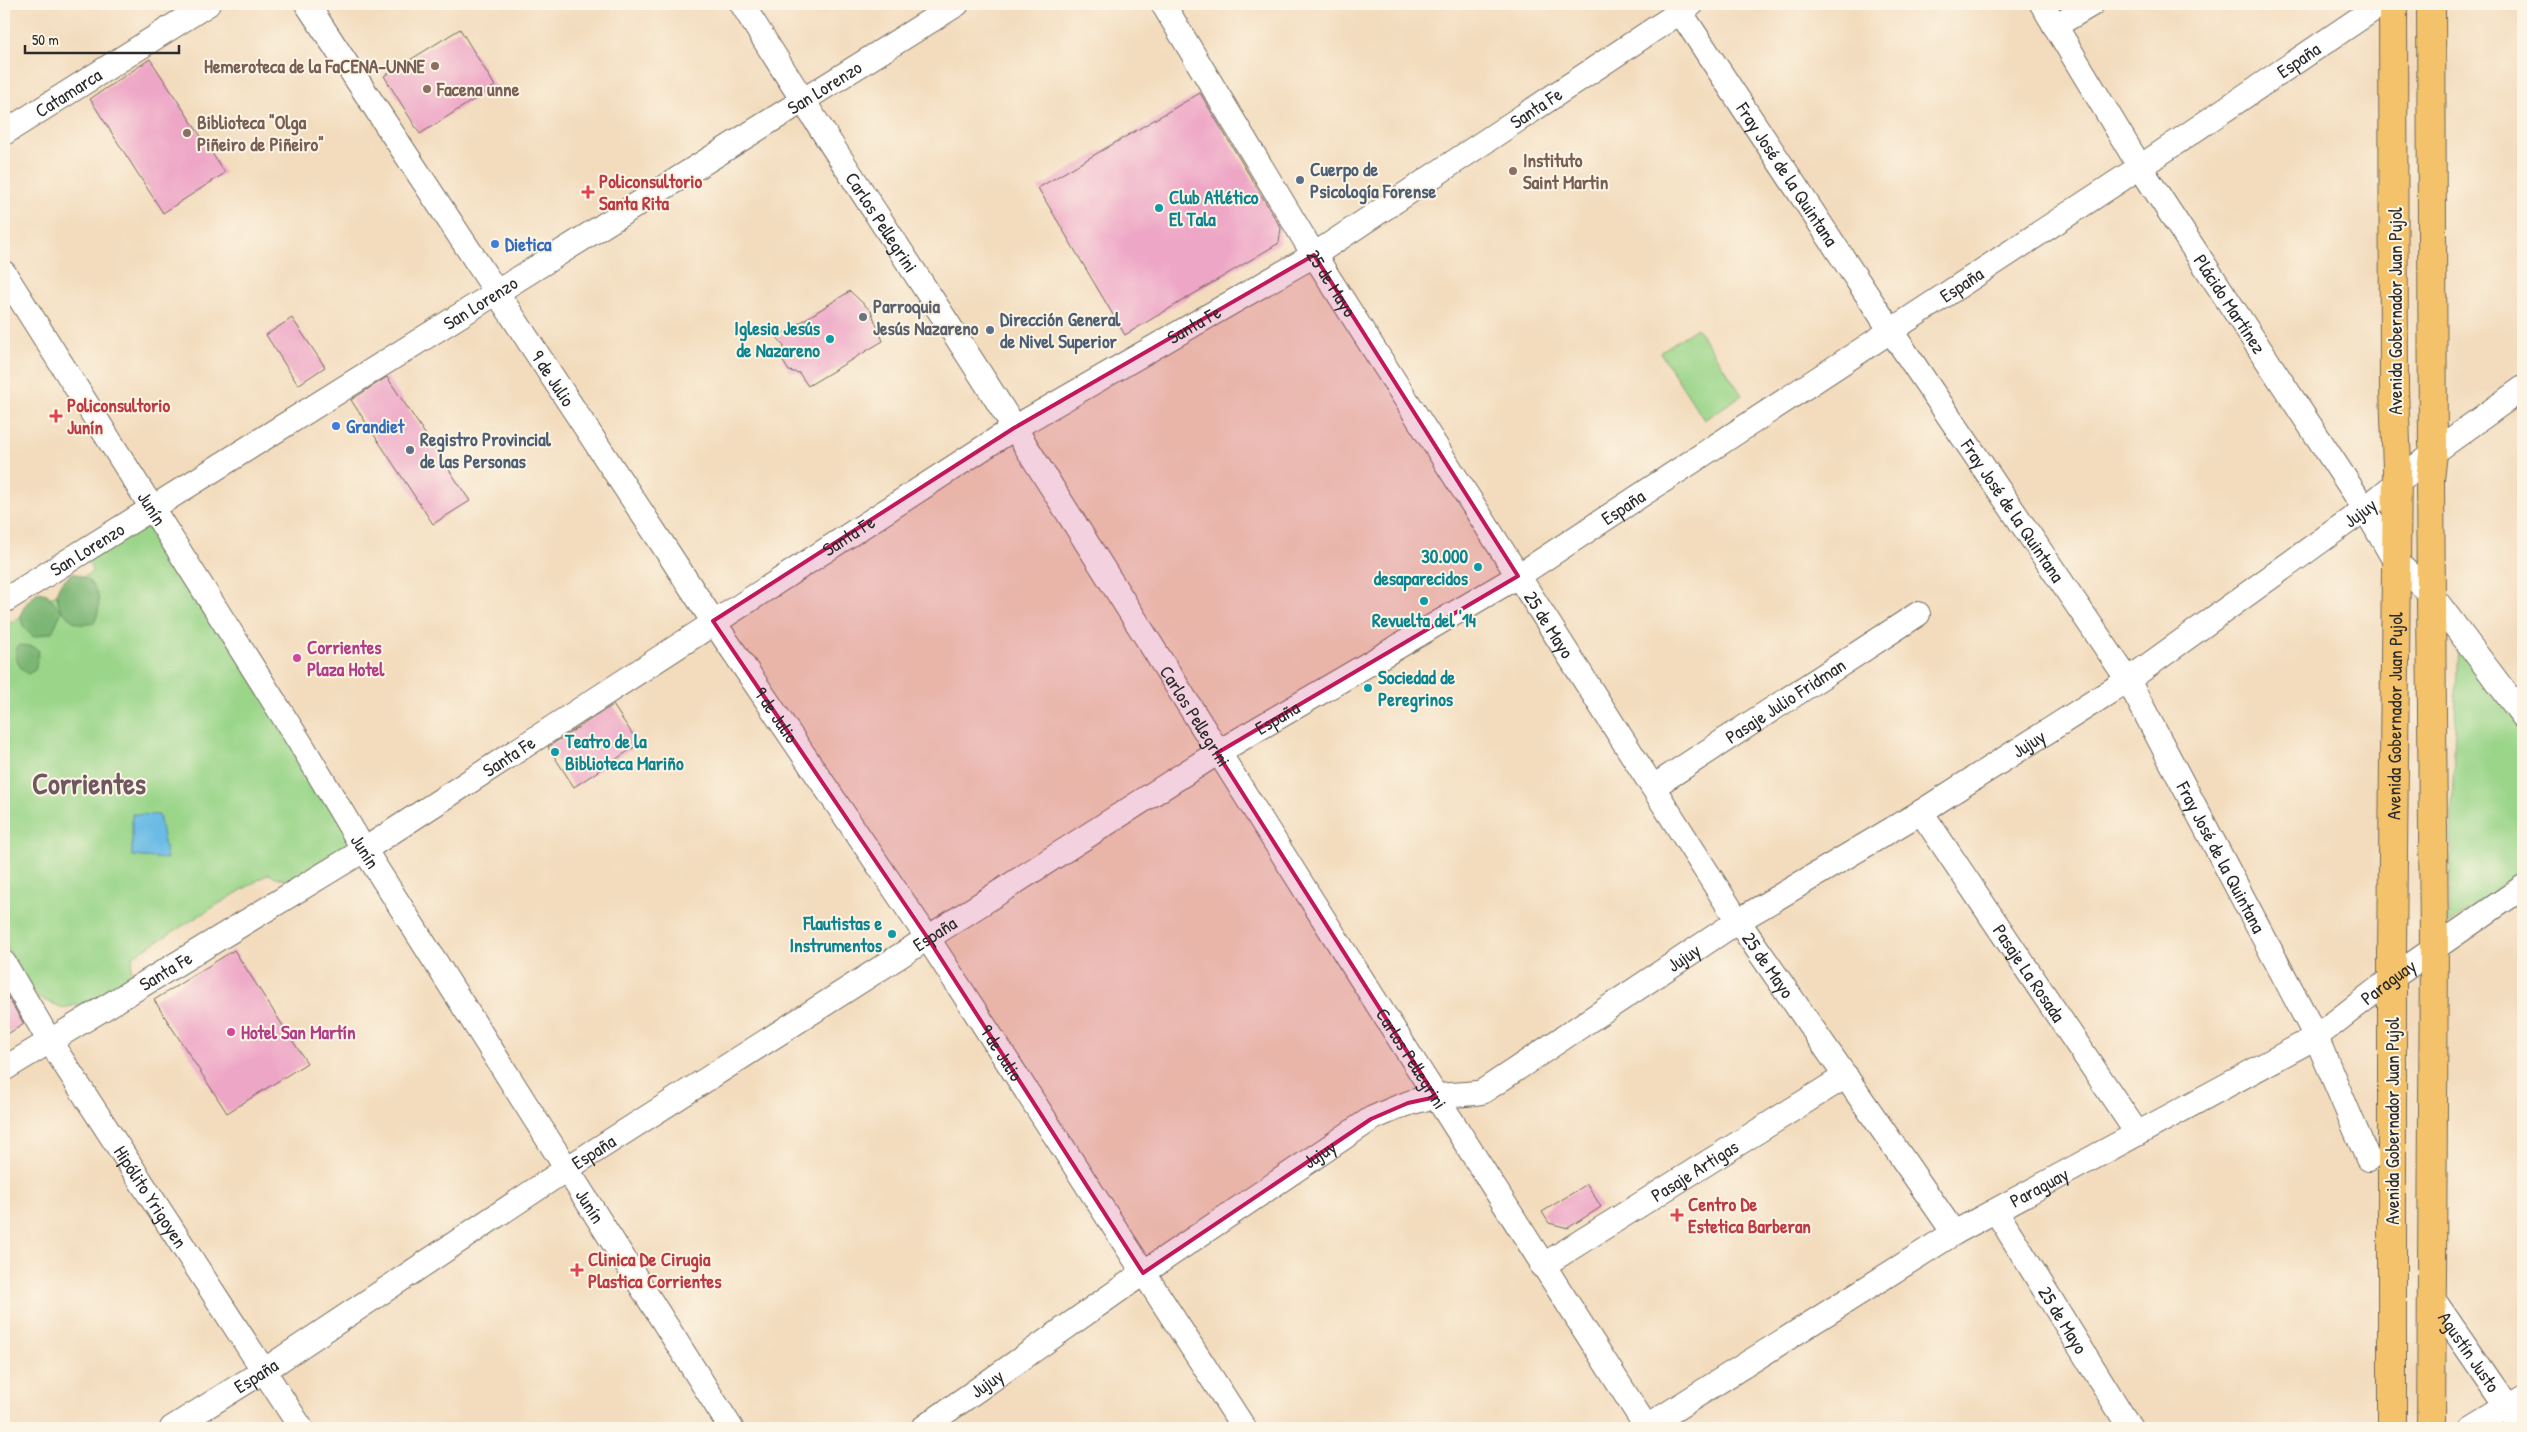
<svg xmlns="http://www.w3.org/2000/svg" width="2527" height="1432" font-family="'Patrick Hand',sans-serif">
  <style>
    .green { fill: #9ad589; stroke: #62805a }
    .forest { fill: #7bb675; stroke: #537050 }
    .water { fill: #6bbbe6; stroke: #4b7388 }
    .building { fill: #eea6c6 }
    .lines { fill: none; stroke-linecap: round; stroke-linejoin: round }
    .minor-casing { stroke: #71695e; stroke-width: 26 }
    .major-casing { stroke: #71695e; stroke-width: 30 }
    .minor { stroke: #fff; stroke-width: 24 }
    .major { stroke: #f3c26a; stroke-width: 28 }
    .marked { fill: #c2185b; fill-opacity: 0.2; stroke: #c2185b; stroke-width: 4; stroke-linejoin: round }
    .education-dot { fill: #8d6e63; stroke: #fcf5e5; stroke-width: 2 }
    .service-dot { fill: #5c6f8a; stroke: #fcf5e5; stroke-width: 2 }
    .health-dot { fill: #e0444e; stroke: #fcf5e5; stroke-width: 2 }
    .culture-dot { fill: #0f9aa8; stroke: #fcf5e5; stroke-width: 2 }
    .shop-dot { fill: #3f7fe0; stroke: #fcf5e5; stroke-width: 2 }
    .worship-dot { fill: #6b7280; stroke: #fcf5e5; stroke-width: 2 }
    .hotel-dot { fill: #d1479c; stroke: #fcf5e5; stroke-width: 2 }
    .labels { text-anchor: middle; stroke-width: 4; stroke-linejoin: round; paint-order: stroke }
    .street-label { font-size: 19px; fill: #2b2b2b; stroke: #fcf5e5 }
    .education-label { font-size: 19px; font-weight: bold; fill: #785e54; stroke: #fcf5e5; text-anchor: start }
    .service-label { font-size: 19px; font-weight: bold; fill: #4e5e75; stroke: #fcf5e5; text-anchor: start }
    .health-label { font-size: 19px; font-weight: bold; fill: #be3a42; stroke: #fcf5e5; text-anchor: start }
    .culture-label { font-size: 19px; font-weight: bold; fill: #0d838f; stroke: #fcf5e5; text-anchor: start }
    .shop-label { font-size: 19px; font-weight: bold; fill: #366cbe; stroke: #fcf5e5; text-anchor: start }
    .worship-label { font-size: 19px; font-weight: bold; fill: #5b616d; stroke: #fcf5e5; text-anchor: start }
    .hotel-label { font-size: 19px; font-weight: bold; fill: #b23c85; stroke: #fcf5e5; text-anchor: start }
    .town-label { font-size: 29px; font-weight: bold; fill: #6f5661; stroke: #fcf5e5 }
  </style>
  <rect width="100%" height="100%" fill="#fcf5e5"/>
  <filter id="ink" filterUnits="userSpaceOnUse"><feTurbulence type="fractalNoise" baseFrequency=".02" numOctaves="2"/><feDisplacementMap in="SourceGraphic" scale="10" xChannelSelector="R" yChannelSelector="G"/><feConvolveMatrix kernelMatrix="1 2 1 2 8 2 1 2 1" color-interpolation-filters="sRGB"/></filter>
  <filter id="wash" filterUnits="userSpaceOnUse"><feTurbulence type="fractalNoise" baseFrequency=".0096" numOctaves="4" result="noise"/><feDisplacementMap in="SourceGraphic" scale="20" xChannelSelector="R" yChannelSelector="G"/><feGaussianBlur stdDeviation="1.12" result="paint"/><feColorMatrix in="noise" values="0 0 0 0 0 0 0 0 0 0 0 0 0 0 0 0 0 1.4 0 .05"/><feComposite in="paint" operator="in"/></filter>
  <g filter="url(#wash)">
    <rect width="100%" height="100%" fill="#f3dcbd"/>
    <g class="green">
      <polygon points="1697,328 1742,395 1704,420 1660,352"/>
      <polygon points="156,516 357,838 288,881 268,874 133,956 130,978 90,1002 63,1008 37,997 4,943 4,627 93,571 86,560"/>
      <polygon points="2458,641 2523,729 2523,870 2448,925"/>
    </g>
    <g class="forest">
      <path d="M73,573c24,6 32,29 21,50 -15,4 -21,-1 -32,-12l-10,21 -18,5c-22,-16 -13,-31 4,-45l9,2 15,17c-9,-20 -6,-25 11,-38z"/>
      <path d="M20,645l14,2 5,4 -4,19 -7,4c-10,-7 -13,-14 -12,-26z"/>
    </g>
    <polygon class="water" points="132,814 159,815 167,859 132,856"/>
    <g id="blocks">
      <g class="building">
        <polygon points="460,29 495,86 420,134 384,76"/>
        <polygon points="150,59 225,173 163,213 90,99"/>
        <polygon points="1200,93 1281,228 1279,243 1125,335 1038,188"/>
        <polygon points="850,291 871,311 883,341 808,386 799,373 789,371 782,360 784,346 777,337"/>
        <polygon points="292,318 325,367 298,385 266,335"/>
        <polygon points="387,377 470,501 433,524 351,400"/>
        <polygon points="613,705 639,744 574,787 548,747"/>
        <polygon points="234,950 307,1063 227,1113 154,1000"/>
        <polygon points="4,991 24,1024 4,1036"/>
        <polygon points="1587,1184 1601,1207 1568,1228 1549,1223 1542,1212"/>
      </g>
    </g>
  </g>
  <g filter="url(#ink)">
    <use href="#blocks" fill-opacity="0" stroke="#71695e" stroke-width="1"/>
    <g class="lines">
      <g class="minor-casing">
        <g id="minor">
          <path id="s1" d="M307,4l406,617 214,316 317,491"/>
          <path id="s2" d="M742,4c89,144 185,284 275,428 209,333 418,665 630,996"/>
          <path id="s3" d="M1163,4l151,251 424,666 216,312"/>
          <path id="s4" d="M1675,4l216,327 237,349 188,357 52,122"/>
          <path id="s5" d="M2042,4l98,163 225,342 30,52 36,33 92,122"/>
          <polyline points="2055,26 2092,4"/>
          <path id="s6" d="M4,133l204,-129"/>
          <path id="s7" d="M4,273l300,476 53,89 374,590"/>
          <path id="s8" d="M4,601l953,-597"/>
          <path id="s9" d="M1653,787l265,-173"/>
          <path id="s10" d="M1921,812l216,321"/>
          <path id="s11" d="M4,963l45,77 252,388"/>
          <path id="s12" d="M4,1069l360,-219 650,-422 300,-173 378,-251"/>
          <path id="s13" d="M1996,1211l134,217"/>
          <path id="s14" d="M1542,1266l304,-190"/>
          <path id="s15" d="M2433,1299l89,129"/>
          <path id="s16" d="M172,1428l93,-58 303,-202 649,-415 301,-177 622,-409 241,-163"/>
          <path id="s17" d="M923,1428l220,-155 228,-154c20,-9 41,-19 63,-22 16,-3 32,-2 48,-5l256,-171 183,-109 207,-132 237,-171 68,-56 90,-65"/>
          <path id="s18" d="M1645,1428l309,-195 362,-196 76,-59 131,-91"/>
          <polyline points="2472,1428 2523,1397"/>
        </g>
      </g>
      <g class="major-casing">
        <g id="major">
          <path id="s19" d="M2392,1428v-475l5,-485 -3,-78 -1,-386"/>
          <polyline points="2431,1428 2434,948 2430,480 2433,453 2431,4"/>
        </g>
      </g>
      <use href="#minor" class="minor"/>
      <use href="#major" class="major"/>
    </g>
  </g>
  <path class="marked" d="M1314,255l204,321 -301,177 219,344 -28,6 -37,16 -228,154 -216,-336 -214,-316 301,-193z"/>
  <g class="education-dot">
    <circle cx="435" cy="66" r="5"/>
    <circle cx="427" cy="89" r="5"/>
    <circle cx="187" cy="133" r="5"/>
    <circle cx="1513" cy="171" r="5"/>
  </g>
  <g class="service-dot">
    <circle cx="1300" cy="180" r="5"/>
    <circle cx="990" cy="330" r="5"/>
    <circle cx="410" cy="450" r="5"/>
  </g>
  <g class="health-dot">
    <path d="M585.5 184.5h5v5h5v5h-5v5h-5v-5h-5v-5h5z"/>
    <path d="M53.5 408.5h5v5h5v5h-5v5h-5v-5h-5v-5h5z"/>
    <path d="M1674.5 1207.5h5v5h5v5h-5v5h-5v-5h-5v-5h5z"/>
    <path d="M574.5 1262.5h5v5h5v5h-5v5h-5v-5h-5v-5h5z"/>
  </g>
  <g class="culture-dot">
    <circle cx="1159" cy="208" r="5"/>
    <circle cx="830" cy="339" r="5"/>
    <circle cx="1478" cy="567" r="5"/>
    <circle cx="1424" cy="601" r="5"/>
    <circle cx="1368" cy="688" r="5"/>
    <circle cx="555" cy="752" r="5"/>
    <circle cx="892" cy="934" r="5"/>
  </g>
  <g class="shop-dot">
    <circle cx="495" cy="244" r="5"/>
    <circle cx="336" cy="426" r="5"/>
  </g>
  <circle class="worship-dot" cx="863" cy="317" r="5"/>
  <g class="hotel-dot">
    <circle cx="297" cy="658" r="5"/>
    <circle cx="231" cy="1032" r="5"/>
  </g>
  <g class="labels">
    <g class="street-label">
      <text dy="7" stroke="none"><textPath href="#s16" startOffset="2529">España</textPath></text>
      <text dy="7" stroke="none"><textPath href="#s8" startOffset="968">San Lorenzo</textPath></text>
      <text dy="7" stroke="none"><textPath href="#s6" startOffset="76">Catamarca</textPath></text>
      <text dy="7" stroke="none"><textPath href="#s12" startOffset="1809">Santa Fe</textPath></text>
      <text dy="7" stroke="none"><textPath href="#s4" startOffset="204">Fray José de la Quintana</textPath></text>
      <text dy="7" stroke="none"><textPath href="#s2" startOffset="259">Carlos Pellegrini</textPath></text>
      <text dy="7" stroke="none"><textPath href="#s3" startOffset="326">25 de Mayo</textPath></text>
      <text dy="7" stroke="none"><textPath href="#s16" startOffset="2124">España</textPath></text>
      <text dy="7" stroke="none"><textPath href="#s8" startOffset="562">San Lorenzo</textPath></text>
      <text dy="7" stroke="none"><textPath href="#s5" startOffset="354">Plácido Martínez</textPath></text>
      <text transform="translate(2395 311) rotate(-90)" y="7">Avenida Gobernador Juan Pujol</text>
      <text dy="7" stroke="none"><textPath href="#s12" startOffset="1404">Santa Fe</textPath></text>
      <text dy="7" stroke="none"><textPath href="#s1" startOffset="448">9 de Julio</textPath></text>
      <text dy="7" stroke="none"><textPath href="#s16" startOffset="1719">España</textPath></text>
      <text dy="7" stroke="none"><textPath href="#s7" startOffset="278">Junín</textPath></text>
      <text dy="7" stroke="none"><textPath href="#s4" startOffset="609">Fray José de la Quintana</textPath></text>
      <text dy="7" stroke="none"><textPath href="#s17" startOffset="1712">Jujuy</textPath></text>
      <text dy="7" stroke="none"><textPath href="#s12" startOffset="999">Santa Fe</textPath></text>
      <text dy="7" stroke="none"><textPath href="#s8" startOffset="98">San Lorenzo</textPath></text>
      <text dy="7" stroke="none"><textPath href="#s3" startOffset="731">25 de Mayo</textPath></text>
      <text dy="7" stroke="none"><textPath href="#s9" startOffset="158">Pasaje Julio Fridman</textPath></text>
      <text dy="7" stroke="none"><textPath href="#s1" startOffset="852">9 de Julio</textPath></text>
      <text dy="7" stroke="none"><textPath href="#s2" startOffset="844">Carlos Pellegrini</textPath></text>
      <text dy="7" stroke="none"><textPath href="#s19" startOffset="712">Avenida Gobernador Juan Pujol</textPath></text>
      <text dy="7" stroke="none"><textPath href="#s16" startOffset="1314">España</textPath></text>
      <text dy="7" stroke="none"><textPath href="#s17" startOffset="1308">Jujuy</textPath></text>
      <text dy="7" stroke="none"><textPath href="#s12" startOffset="594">Santa Fe</textPath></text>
      <text dy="7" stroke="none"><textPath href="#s7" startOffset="682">Junín</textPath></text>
      <text dy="7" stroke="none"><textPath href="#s4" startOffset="1014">Fray José de la Quintana</textPath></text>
      <text dy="7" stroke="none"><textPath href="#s16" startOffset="909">España</textPath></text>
      <text dy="7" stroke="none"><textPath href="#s17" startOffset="902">Jujuy</textPath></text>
      <text dy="7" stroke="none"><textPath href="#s3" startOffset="1136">25 de Mayo</textPath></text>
      <text dy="7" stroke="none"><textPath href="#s12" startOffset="189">Santa Fe</textPath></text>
      <text dy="7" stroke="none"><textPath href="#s10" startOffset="194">Pasaje La Rosada</textPath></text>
      <text dy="7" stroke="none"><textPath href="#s18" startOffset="868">Paraguay</textPath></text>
      <text dy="7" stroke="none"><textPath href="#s1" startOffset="1258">9 de Julio</textPath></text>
      <text dy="7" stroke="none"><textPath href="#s2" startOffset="1249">Carlos Pellegrini</textPath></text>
      <text transform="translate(2392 1121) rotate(-90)" y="7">Avenida Gobernador Juan Pujol</text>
      <text dy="7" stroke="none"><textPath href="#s16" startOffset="504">España</textPath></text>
      <text dy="7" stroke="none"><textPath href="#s17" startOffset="482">Jujuy</textPath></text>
      <text dy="7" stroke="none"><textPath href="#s14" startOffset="180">Pasaje Artigas</textPath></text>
      <text dy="7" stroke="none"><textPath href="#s18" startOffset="462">Paraguay</textPath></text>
      <text dy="7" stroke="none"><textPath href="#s11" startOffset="276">Hipólito Yrigoyen</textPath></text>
      <text dy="7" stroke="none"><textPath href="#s7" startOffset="1102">Junín</textPath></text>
      <text dy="7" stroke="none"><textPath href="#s13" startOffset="128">25 de Mayo</textPath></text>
      <text dy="7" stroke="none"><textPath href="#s15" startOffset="64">Agustín Justo</textPath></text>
      <text dy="7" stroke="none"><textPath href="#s16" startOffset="99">España</textPath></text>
      <text dy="7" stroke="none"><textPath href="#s17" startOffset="78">Jujuy</textPath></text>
    </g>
    <g class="education-label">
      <text x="425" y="73" text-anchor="end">Hemeroteca de la FaCENA-UNNE</text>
      <text x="437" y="96">Facena unne</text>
      <text x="197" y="129">Biblioteca "Olga<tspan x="197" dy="22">Piñeiro de Piñeiro"</tspan></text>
      <text x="1523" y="167">Instituto<tspan x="1523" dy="22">Saint Martin</tspan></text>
    </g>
    <g class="service-label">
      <text x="1310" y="176">Cuerpo de<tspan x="1310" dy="22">Psicología Forense</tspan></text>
      <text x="1000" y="326">Dirección General<tspan x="1000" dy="22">de Nivel Superior</tspan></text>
      <text x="420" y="446">Registro Provincial<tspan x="420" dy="22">de las Personas</tspan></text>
    </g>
    <g class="health-label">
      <text x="599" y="188">Policonsultorio<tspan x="599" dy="22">Santa Rita</tspan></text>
      <text x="67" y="412">Policonsultorio<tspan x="67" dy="22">Junín</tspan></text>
      <text x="1688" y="1211">Centro De<tspan x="1688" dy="22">Estetica Barberan</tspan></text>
      <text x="588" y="1266">Clinica De Cirugia<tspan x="588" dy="22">Plastica Corrientes</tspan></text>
    </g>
    <g class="culture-label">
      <text x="1169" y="204">Club Atlético<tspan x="1169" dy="22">El Tala</tspan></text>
      <text x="820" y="335" text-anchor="end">Iglesia Jesús<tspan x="820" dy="22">de Nazareno</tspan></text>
      <text x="1468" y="563" text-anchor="end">30.000<tspan x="1468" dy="22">desaparecidos</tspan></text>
      <text x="1424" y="627" text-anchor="middle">Revuelta del '14</text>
      <text x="1378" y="684">Sociedad de<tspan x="1378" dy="22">Peregrinos</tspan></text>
      <text x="565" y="748">Teatro de la<tspan x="565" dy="22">Biblioteca Mariño</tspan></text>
      <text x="882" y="930" text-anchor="end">Flautistas e<tspan x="882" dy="22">Instrumentos</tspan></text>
    </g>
    <g class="shop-label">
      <text x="505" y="251">Dietica</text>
      <text x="346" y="433">Grandiet</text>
    </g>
    <g class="worship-label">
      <text x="873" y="313">Parroquia<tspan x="873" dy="22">Jesús Nazareno</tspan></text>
    </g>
    <g class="hotel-label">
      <text x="307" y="654">Corrientes<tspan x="307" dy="22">Plaza Hotel</tspan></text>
      <text x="241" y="1039">Hotel San Martín</text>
    </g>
    <g class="town-label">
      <text x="89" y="794">Corrientes</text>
    </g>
  </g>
  <rect width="2527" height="1432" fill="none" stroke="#fcf5e5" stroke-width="20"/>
  <path d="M25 45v8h154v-8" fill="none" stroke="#2b2b2b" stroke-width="2.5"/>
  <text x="32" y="45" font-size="15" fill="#2b2b2b" stroke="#fcf5e5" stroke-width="4" paint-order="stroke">50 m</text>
</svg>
